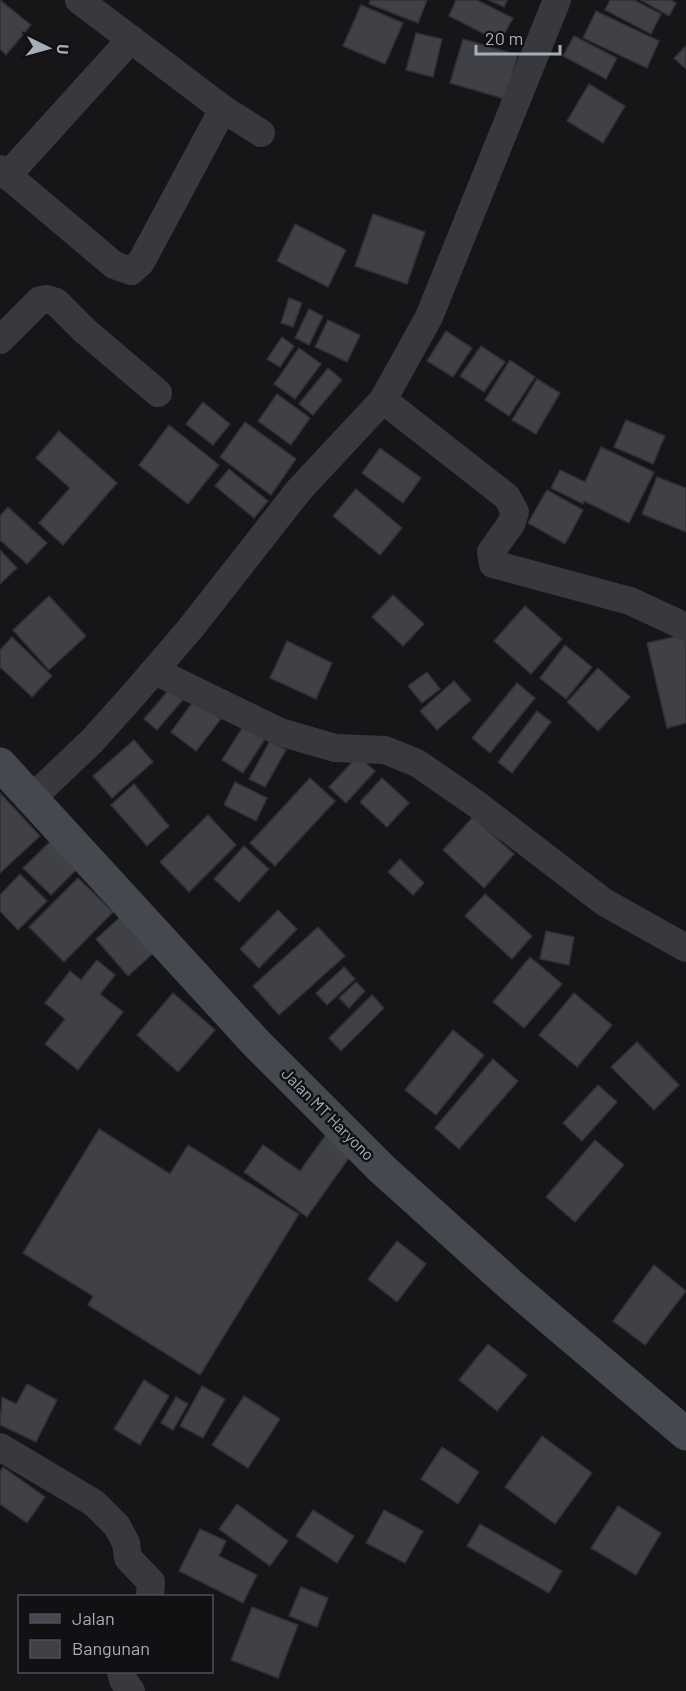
<svg xmlns="http://www.w3.org/2000/svg" width="686" height="1691" font-family="Barlow,sans-serif">
  <style>
    .building { fill: #404146; stroke: #303035; stroke-width: 1.5 }
    .lines { fill: none; stroke-linecap: round; stroke-linejoin: round }
    .minor { stroke: #37393e; stroke-width: 28 }
    .secondary { stroke: #45484e; stroke-width: 33 }
    .labels { text-anchor: middle; stroke-width: 5; stroke-linejoin: round; paint-order: stroke }
    .street-label { font-size: 16px; fill: #a7aeba; stroke: #111113 }
  </style>
  <rect width="100%" height="100%" fill="#161618"/>
  <g class="building">
    <polygon points="0,0 31,25 6,55 0,49"/>
    <polygon points="370,0 427,0 418,23 369,4"/>
    <polygon points="456,0 477,0 513,18 500,42 449,16"/>
    <polygon points="489,0 507,0 504,7"/>
    <polygon points="610,0 634,0 661,14 651,34 605,10"/>
    <polygon points="641,0 671,0 676,3 669,16"/>
    <polygon points="361,5 403,23 385,64 343,46"/>
    <polygon points="596,11 659,41 647,68 583,38"/>
    <polygon points="416,33 442,39 433,77 406,70"/>
    <polygon points="574,36 617,58 606,79 563,56"/>
    <polygon points="463,39 518,55 505,99 450,83"/>
    <polygon points="686,46 686,69 674,58"/>
    <polygon points="589,84 625,106 603,143 567,121"/>
    <polygon points="373,214 425,232 407,284 355,266"/>
    <polygon points="295,224 346,250 328,287 277,261"/>
    <polygon points="289,298 302,303 293,327 281,323"/>
    <polygon points="309,309 323,316 309,345 295,338"/>
    <polygon points="328,320 360,335 347,362 315,347"/>
    <polygon points="446,331 472,348 453,377 427,361"/>
    <polygon points="282,337 294,346 280,367 267,359"/>
    <polygon points="481,346 505,362 484,392 460,376"/>
    <polygon points="299,348 321,364 295,399 274,384"/>
    <polygon points="510,360 535,377 509,416 485,400"/>
    <polygon points="328,368 342,380 313,415 299,404"/>
    <polygon points="537,379 560,393 536,434 512,420"/>
    <polygon points="277,394 310,418 291,445 258,421"/>
    <polygon points="203,402 230,424 213,445 186,424"/>
    <polygon points="626,420 665,436 653,464 614,447"/>
    <polygon points="245,422 296,459 271,495 220,457"/>
    <polygon points="169,425 219,465 188,504 139,465"/>
    <polygon points="59,431 117,483 63,545 39,523 70,488 36,458"/>
    <polygon points="601,447 654,472 629,523 584,501 583,504 551,488 560,470 585,482"/>
    <polygon points="380,448 421,478 403,503 362,473"/>
    <polygon points="229,469 268,501 254,518 215,486"/>
    <polygon points="657,477 686,488 686,532 642,514"/>
    <polygon points="356,489 402,528 380,555 333,516"/>
    <polygon points="547,490 583,510 565,544 528,523"/>
    <polygon points="8,507 47,543 27,564 0,540 0,516"/>
    <polygon points="0,550 17,568 0,584"/>
    <polygon points="393,595 424,624 403,646 372,617"/>
    <polygon points="49,596 86,636 49,670 13,630"/>
    <polygon points="525,606 562,639 531,674 494,641"/>
    <polygon points="686,634 686,723 667,728 647,643"/>
    <polygon points="12,637 52,676 32,697 0,667 0,650"/>
    <polygon points="287,641 332,663 316,699 270,678"/>
    <polygon points="565,645 592,667 566,699 540,678"/>
    <polygon points="598,668 630,697 598,731 567,702"/>
    <polygon points="427,672 440,689 422,703 408,686"/>
    <polygon points="454,681 471,700 437,730 420,711"/>
    <polygon points="517,683 535,698 490,753 472,738"/>
    <polygon points="173,685 186,696 157,730 144,719"/>
    <polygon points="195,699 221,719 196,751 171,732"/>
    <polygon points="537,711 551,722 512,773 498,762"/>
    <polygon points="244,725 265,739 243,773 222,760"/>
    <polygon points="134,740 153,762 112,798 93,776"/>
    <polygon points="270,741 286,750 265,787 249,779"/>
    <polygon points="358,756 375,771 346,803 329,787"/>
    <polygon points="310,778 335,801 275,866 250,843"/>
    <polygon points="382,778 409,803 387,827 360,802"/>
    <polygon points="235,782 267,798 256,821 224,805"/>
    <polygon points="134,784 169,826 147,846 111,805"/>
    <polygon points="0,793 40,836 0,873"/>
    <polygon points="208,815 236,845 189,892 160,862"/>
    <polygon points="473,817 514,854 484,888 443,850"/>
    <polygon points="57,835 84,862 51,895 23,868"/>
    <polygon points="244,846 269,869 239,902 214,879"/>
    <polygon points="400,859 424,883 413,895 388,872"/>
    <polygon points="20,874 47,901 18,930 0,911 0,895"/>
    <polygon points="78,878 113,912 64,962 29,927"/>
    <polygon points="485,894 532,936 512,959 465,916"/>
    <polygon points="128,910 160,947 128,976 96,939"/>
    <polygon points="278,910 297,929 259,968 240,949"/>
    <polygon points="318,927 345,956 279,1015 253,986"/>
    <polygon points="546,931 574,937 569,965 540,959"/>
    <polygon points="530,957 562,984 524,1028 493,1002"/>
    <polygon points="97,960 115,975 100,994 123,1012 78,1070 45,1044 65,1019 45,1003 70,971 81,980"/>
    <polygon points="344,967 355,979 327,1005 316,993"/>
    <polygon points="356,982 365,991 349,1008 339,998"/>
    <polygon points="173,993 215,1030 178,1072 137,1035"/>
    <polygon points="574,993 612,1025 577,1067 539,1035"/>
    <polygon points="372,995 384,1008 341,1051 329,1038"/>
    <polygon points="453,1030 484,1055 436,1115 405,1090"/>
    <polygon points="637,1042 679,1085 654,1110 611,1067"/>
    <polygon points="493,1059 518,1081 459,1149 435,1128"/>
    <polygon points="598,1085 617,1102 582,1141 563,1123"/>
    <polygon points="99,1129 170,1174 188,1145 299,1214 200,1375 88,1305 93,1296 23,1253"/>
    <polygon points="330,1129 356,1148 307,1217 244,1172 263,1145 300,1171"/>
    <polygon points="595,1140 624,1165 575,1222 546,1197"/>
    <polygon points="397,1241 426,1264 397,1302 368,1279"/>
    <polygon points="654,1265 686,1291 645,1345 613,1321"/>
    <polygon points="488,1344 527,1375 497,1411 459,1380"/>
    <polygon points="144,1380 169,1396 140,1445 114,1429"/>
    <polygon points="27,1384 57,1400 36,1442 0,1425 2,1397 16,1404"/>
    <polygon points="202,1386 225,1399 203,1438 180,1426"/>
    <polygon points="244,1396 280,1419 248,1468 212,1445"/>
    <polygon points="176,1397 188,1404 173,1430 161,1423"/>
    <polygon points="542,1436 592,1473 555,1524 505,1487"/>
    <polygon points="442,1447 479,1472 458,1504 421,1479"/>
    <polygon points="3,1467 45,1497 27,1523 0,1504 0,1472"/>
    <polygon points="237,1504 288,1541 270,1566 219,1529"/>
    <polygon points="618,1506 661,1533 636,1575 591,1548"/>
    <polygon points="313,1510 354,1536 337,1563 296,1536"/>
    <polygon points="384,1510 423,1531 405,1563 366,1543"/>
    <polygon points="480,1524 562,1571 549,1593 467,1546"/>
    <polygon points="200,1529 226,1541 219,1556 257,1575 243,1603 179,1571"/>
    <polygon points="301,1587 328,1598 317,1627 289,1616"/>
    <polygon points="252,1607 298,1625 278,1678 231,1660"/>
  </g>
  <g class="lines">
    <g class="minor">
      <polyline points="79,0 223,109 261,133"/>
      <polyline points="0,169 114,265 131,271 141,262 223,109"/>
      <polyline points="7,176 131,39"/>
      <polyline points="0,340 40,300 46,299 56,302 84,330 158,393"/>
      <polyline points="383,400 507,497 515,512 511,524 491,552 493,564 630,601 686,627"/>
      <polyline points="155,671 280,732 335,748 385,750 417,763 475,803 604,902 686,948"/>
      <polyline points="31,799 92,741 135,693 190,629 299,490 383,400 429,317 557,0"/>
      <polyline points="0,1447 94,1503 117,1526 126,1543 128,1558 151,1582 150,1596"/>
      <polyline points="121,1672 123,1680 131,1691"/>
    </g>
    <polyline class="secondary" points="0,764 257,1044 382,1169 513,1287 686,1434"/>
  </g>
  <g class="labels">
    <g class="street-label">
      <text transform="translate(328 1114) rotate(45)" y="6">Jalan MT Haryono</text>
    </g>
  </g>
  <rect x="18" y="1595" width="195" height="78" fill="#111113" stroke="#4d5056" stroke-width="1.5"/>
  <rect x="30" y="1614" width="30" height="9" fill="#45484e" stroke="#4d5056" stroke-width="1.5"/>
  <text x="72" y="1625" font-size="18" fill="#a7aeba">Jalan</text>
  <rect x="30" y="1640" width="30" height="18" fill="#404146" stroke="#4d5056" stroke-width="1.5"/>
  <text x="72" y="1655" font-size="18" fill="#a7aeba">Bangunan</text>
  <g transform="translate(48 48) rotate(95)" stroke="#111113" stroke-width="4.5" paint-order="stroke">
  <path d="M0-4.5L10 22L0 15L-10 22Z" fill="#a7aeba"/>
  <text y="-9" font-size="16" font-weight="bold" text-anchor="middle" fill="#a7aeba">U</text>
  </g>
  <path d="M476 45v9h84v-9" fill="none" stroke="#a7aeba" stroke-width="3"/>
  <text x="485" y="45" font-size="18" fill="#a7aeba" stroke="#111113" stroke-width="4.5" paint-order="stroke">20 m</text>
</svg>
